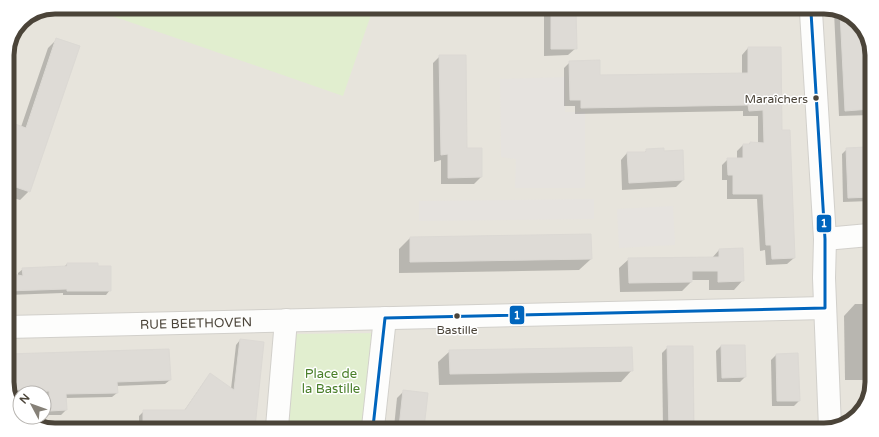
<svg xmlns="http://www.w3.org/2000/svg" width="879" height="437" font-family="'Varela Round',sans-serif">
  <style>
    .residential { fill: #e7e4dc }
    .green { fill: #e1eecf }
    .parking { fill: #e6e3df }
    .shadow { fill: #0003 }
    .building { fill: #dedbd6; stroke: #dcd9d4 }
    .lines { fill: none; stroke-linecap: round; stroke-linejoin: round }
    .minor-casing { stroke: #d2d0cb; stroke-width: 24 }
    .minor { stroke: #fdfdfc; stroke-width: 22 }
    .bus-1-casing { stroke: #fff; stroke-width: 6 }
    .bus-1 { stroke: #0065bd; stroke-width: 3 }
    .bus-dot { fill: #4b4439; stroke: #fff; stroke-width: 1.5 }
    .labels { text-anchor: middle; stroke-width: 3; stroke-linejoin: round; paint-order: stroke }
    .bus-label { font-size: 12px; fill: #4b4439; stroke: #fff; text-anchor: end }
    .street-label { font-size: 13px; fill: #4b4439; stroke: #fff }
    .park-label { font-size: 13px; fill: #4a7f2a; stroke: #fff }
    .rim { fill: none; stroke: #4b4439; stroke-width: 5 }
    .line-badge { stroke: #fff; stroke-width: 1.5 }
    .badge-label { font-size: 11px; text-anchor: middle; font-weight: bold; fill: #fff }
  </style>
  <rect width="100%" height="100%" fill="#f4f2ee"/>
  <polygon class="residential" points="55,7 845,12 864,28 872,52 867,403 851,422 824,430 34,425 25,417 44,417 44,393 20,393 20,413 15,409 7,385 7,52 21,21"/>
  <g class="green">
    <polygon points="99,7 373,9 343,96 98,11"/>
    <polygon points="378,333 371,427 284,427 291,334"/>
  </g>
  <g class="parking">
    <polygon points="565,77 565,112 585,112 585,188 515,188 516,159 501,157 500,79"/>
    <polygon points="594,199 594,219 419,221 419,201"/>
    <polygon points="673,206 675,245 619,248 617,209"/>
  </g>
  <g class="shadow">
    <polygon points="472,10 501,10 499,11 472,12"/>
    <polygon points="544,10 575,10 576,48 568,55 544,56"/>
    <polygon points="834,12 845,12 864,28 872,52 872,61 868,61 871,87 871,115 839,116"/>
    <polygon points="57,39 29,191 20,200 7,196 7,122 21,127 48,48"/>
    <polygon points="748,48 781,131 789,131 794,258 787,264 766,265 765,250 760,251 757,199 727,199 727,180 722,180 722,165 728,159 737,159 737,151 743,145 748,145 750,143 758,143 758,116 743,116 743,111 575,114 575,106 564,106 564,68 570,62 599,76 742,74 742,55"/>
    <polygon points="440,56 466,149 482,176 474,184 441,184 441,160 434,162 433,63"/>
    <polygon points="859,148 871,156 870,201 843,202 842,154 847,149"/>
    <polygon points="647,150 663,152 683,180 676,187 622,190 621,160 627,153 644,153"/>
    <polygon points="410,238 591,259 579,270 399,273 399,249"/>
    <polygon points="719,250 743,280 734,290 709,290 709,280 691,280 691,282 682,291 620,292 619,268 629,259 712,258"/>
    <polygon points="67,264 97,267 110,290 106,295 63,295 63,293 7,295 7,274 18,276 18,273 23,269 64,267"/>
    <polygon points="869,267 869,293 868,293 867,270"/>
    <polygon points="855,304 869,304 867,380 845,380 844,316"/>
    <polygon points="240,340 254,427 139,426 139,416 144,411 184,411 206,379 210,375 231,389 236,345"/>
    <polygon points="721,346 744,346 745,377 740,382 717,382 716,351"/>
    <polygon points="668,347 692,347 694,429 663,429 662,353"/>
    <polygon points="450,351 632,370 621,382 439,385 438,362"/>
    <polygon points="797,354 799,401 794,406 772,406 771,360 776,355"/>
    <polygon points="7,355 170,380 165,384 116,386 117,393 112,397 65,398 66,410 61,415 45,415 44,393 10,394 7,385"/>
    <polygon points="403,392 423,428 394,427 397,398"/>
  </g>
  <g class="building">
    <polygon points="551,10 576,10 577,49 551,49"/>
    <polygon points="840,12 845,12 864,28 872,52 872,56 869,56 871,86 871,109 845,111"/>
    <polygon points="56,38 80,46 30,192 7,184 7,121 26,128"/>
    <polygon points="748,47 781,47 782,130 790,130 795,258 772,259 771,245 766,245 763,194 733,194 733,175 728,175 727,158 743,158 743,144 750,144 750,142 764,143 763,110 749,111 748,105 581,108 581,100 570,100 569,61 600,60 600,75 748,73"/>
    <polygon points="439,55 466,55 467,148 482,148 482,177 448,178 448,154 441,155"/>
    <polygon points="867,147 870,182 870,197 848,198 846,148"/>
    <polygon points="664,148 664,151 683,150 684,180 629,183 627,152 646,152 646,149"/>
    <polygon points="591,234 592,259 410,262 410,237"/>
    <polygon points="743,248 744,281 718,282 718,271 692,271 692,282 629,283 628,258 719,257 719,249"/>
    <polygon points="67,263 98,263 98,266 111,266 111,291 67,291 67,289 7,291 7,273 23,276 22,268 67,266"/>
    <polygon points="240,339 264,342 255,427 143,426 143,410 185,410 210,373 234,390"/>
    <polygon points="721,345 745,345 746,377 722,378"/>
    <polygon points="667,346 693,346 694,429 669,429"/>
    <polygon points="632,347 633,371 450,374 449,350"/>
    <polygon points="169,349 171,380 117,382 118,393 66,394 67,410 50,411 49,391 39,392 39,389 9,390 7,385 7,354"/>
    <polygon points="798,353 800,401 777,401 776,354"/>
    <polygon points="403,390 428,393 424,428 399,427"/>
  </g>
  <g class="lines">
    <g class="minor-casing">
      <g id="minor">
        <polyline points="811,12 825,239 824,278 830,428"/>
        <polyline points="825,239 869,235"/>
        <path id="s1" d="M7,327l818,-19"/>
        <polyline points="277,427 286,320"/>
        <polyline points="373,427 385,318"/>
      </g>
    </g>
    <use href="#minor" class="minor"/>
    <g class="bus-1-casing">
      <polyline id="bus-1" points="373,427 385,318 825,308 825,239 811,12"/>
    </g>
    <use href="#bus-1" class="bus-1"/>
  </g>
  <g class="bus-dot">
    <circle cx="816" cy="98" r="3.5"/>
    <circle cx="457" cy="316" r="3.5"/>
  </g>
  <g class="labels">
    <g class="bus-label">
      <text x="808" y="103">Maraîchers</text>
      <text x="457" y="334" text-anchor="middle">Bastille</text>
    </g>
    <g class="street-label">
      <text dy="5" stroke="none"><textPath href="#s1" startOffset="189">RUE BEETHOVEN</textPath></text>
    </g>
    <g class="park-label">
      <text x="331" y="378">Place de<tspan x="331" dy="15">la Bastille</tspan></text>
    </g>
  </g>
  <path d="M0 0H879V437H0ZM55 14H824A41 41 0 0 1 865 55V382A41 41 0 0 1 824 423H55A41 41 0 0 1 14 382V55A41 41 0 0 1 55 14Z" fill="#fff" fill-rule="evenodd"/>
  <path class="rim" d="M55 14H824A41 41 0 0 1 865 55V382A41 41 0 0 1 824 423H55A41 41 0 0 1 14 382V55A41 41 0 0 1 55 14Z"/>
  <g class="line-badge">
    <rect x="816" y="214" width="16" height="19" rx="4" fill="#0065bd"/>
    <rect x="509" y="305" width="16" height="20" rx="4" fill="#0065bd"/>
  </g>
  <g class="badge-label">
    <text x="824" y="227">1</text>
    <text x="517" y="319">1</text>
  </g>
  <g transform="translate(32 405) rotate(311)"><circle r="19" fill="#ffffff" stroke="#b7b4b0"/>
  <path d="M0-3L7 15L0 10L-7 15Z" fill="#868178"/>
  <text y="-6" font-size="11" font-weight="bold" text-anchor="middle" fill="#4b4439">N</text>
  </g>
</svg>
